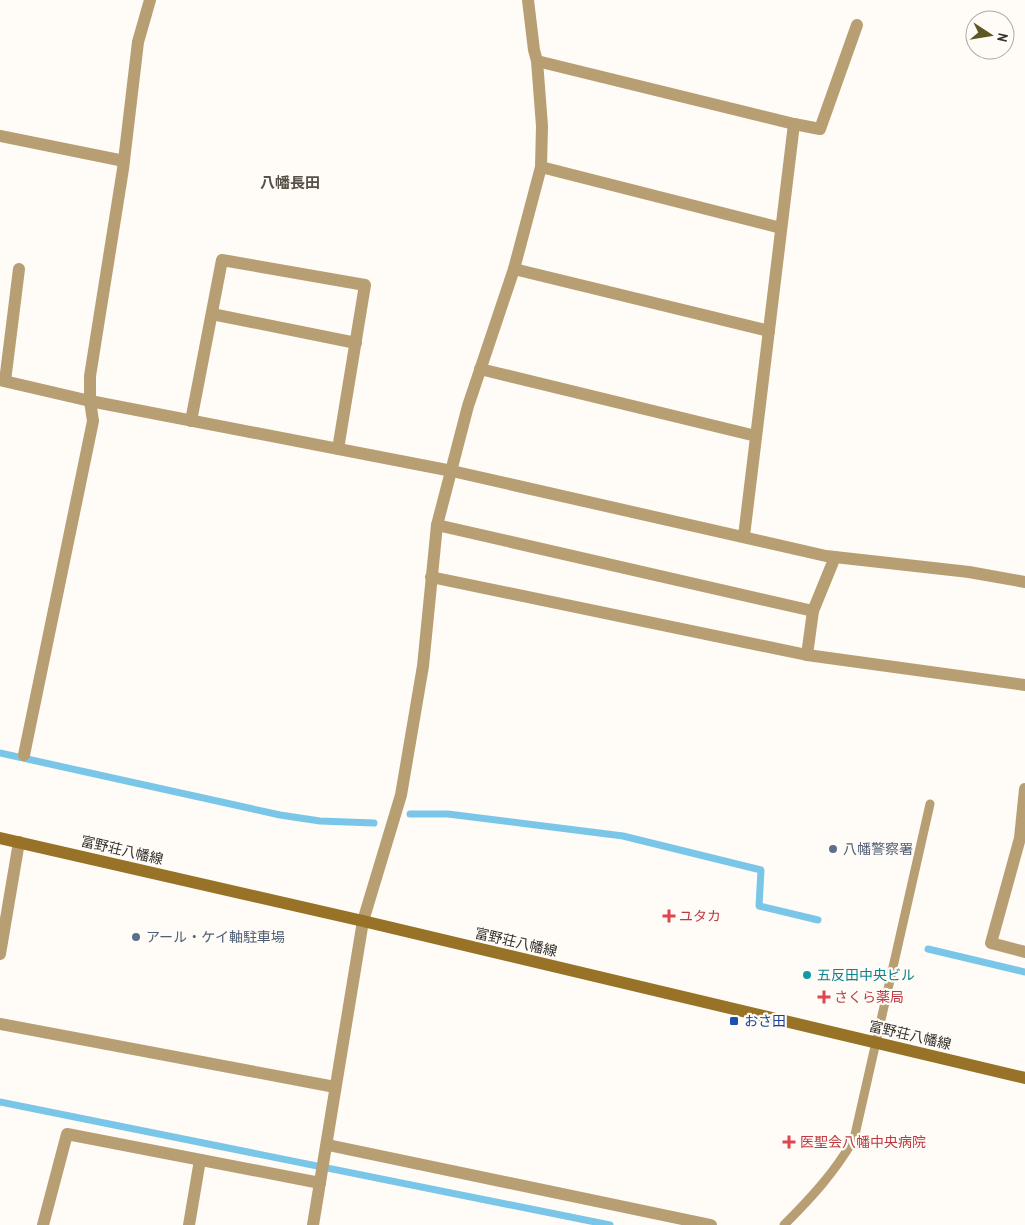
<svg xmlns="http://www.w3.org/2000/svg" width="1025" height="1225" font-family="'Archivo Narrow','Noto Sans JP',sans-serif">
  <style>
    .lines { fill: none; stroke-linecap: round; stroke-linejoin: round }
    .stream { stroke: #7ac6e8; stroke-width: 7 }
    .service { stroke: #b89f73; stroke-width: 9 }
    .minor { stroke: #b89f73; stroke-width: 12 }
    .secondary { stroke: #977227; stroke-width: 12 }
    .service-dot { fill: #5c6f8a; stroke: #fffbf6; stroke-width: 2 }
    .health-dot { fill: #e0444e; stroke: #fffbf6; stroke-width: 2 }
    .culture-dot { fill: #0f9aa8; stroke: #fffbf6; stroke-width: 2 }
    .transit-dot { fill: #1a4fb4; stroke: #fffbf6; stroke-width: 2 }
    .labels { text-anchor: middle; stroke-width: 4.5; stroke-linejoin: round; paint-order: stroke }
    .service-label { font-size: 14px; fill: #4e5e75; stroke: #fffbf6; text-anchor: start }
    .street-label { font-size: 14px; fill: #33302b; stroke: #fffbf6 }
    .health-label { font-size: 14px; fill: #be3a42; stroke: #fffbf6; text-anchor: start }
    .culture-label { font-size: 14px; fill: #0d838f; stroke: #fffbf6; text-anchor: start }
    .transit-label { font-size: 14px; fill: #164399; stroke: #fffbf6; text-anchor: start }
    .neighbourhood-label { font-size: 15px; font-weight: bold; fill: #585147; stroke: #fffbf6 }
  </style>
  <rect width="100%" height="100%" fill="#fffbf6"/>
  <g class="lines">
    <g class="stream">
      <polyline points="0,753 280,815 320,821 374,823"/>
      <polyline points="410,814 448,814 623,836 761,870 759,906 818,920"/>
      <polyline points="928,949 1025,972"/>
      <polyline points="0,1102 610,1225"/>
    </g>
    <path class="service" d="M784,1225c28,-28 50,-52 70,-86l76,-335"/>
    <g class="minor">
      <polyline points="537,61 794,124 744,536"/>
      <polyline points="794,124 820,129 857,25"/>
      <polyline points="0,136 124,161"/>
      <polyline points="541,167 781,228"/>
      <polyline points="514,269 769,331"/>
      <polyline points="212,314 356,343"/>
      <polyline points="480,369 756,436"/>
      <polyline points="0,380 90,401 452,471 826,556 969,572 1025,582"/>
      <polyline points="5,381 19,269"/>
      <polyline points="191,421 222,260 365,285 338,449"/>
      <polyline points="437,525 813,611"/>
      <polyline points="431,577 807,655 1025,685"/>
      <polyline points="807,655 813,611 835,557"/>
      <polyline points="24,755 93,421 90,401 90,376 123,169 138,42 150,0"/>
      <polyline points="1025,789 1020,838 991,943 1025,952"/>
      <polyline points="0,954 19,842"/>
      <polyline points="0,1024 335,1087"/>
      <polyline points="328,1145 711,1225"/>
      <polyline points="43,1225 67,1134 320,1183"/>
      <polyline points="189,1225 200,1160"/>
      <polyline points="313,1225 363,921 401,795 423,666 437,525 468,406 514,269 541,167 542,126 537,61 534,50 528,0"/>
    </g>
    <polyline class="secondary" points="0,838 363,921 1025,1078"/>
  </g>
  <g class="service-dot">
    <circle cx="833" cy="849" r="5"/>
    <circle cx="136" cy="937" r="5"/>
  </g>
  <g class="health-dot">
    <path d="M666.5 908.5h5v5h5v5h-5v5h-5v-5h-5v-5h5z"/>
    <path d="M821.5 989.5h5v5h5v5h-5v5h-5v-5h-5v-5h5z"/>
    <path d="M786.5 1134.5h5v5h5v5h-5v5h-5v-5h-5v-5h5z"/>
  </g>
  <circle class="culture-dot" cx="807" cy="975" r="5"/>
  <rect class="transit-dot" x="729" y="1016" width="10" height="10" rx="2.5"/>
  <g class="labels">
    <g class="service-label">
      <text x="843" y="854">八幡警察署</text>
      <text x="146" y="942">アール・ケイ軸駐車場</text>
    </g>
    <g class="street-label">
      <text transform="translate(122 850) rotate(13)" y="5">富野荘八幡線</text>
      <text transform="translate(516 942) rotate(13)" y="5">富野荘八幡線</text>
      <text transform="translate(910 1035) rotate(13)" y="5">富野荘八幡線</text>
    </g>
    <g class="health-label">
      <text x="679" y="921">ユタカ</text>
      <text x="834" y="1002">さくら薬局</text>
      <text x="800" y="1147">医聖会八幡中央病院</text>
    </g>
    <g class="culture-label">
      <text x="817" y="980">五反田中央ビル</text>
    </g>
    <g class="transit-label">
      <text x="744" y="1026">おさ田</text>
    </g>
    <g class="neighbourhood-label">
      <text x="290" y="188">八幡長田</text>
    </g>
  </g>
  <g transform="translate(990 35) rotate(102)"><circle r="24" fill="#fffbf6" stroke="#adaaa5"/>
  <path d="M0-4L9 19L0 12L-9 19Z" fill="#5d5824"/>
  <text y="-8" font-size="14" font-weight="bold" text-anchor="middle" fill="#33302b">N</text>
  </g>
</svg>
